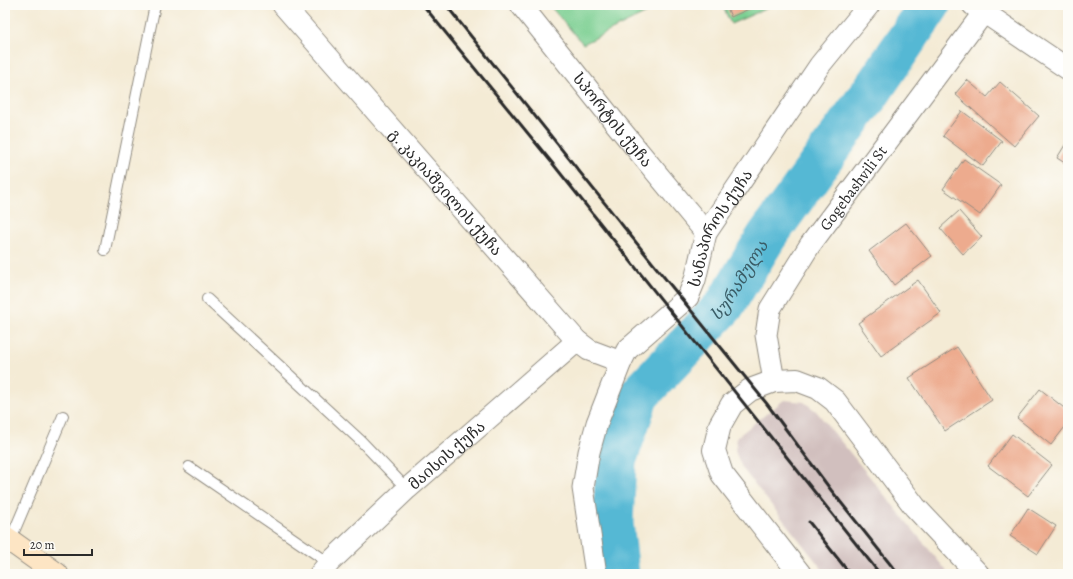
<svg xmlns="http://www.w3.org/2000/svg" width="1073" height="579" font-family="Alegreya,'Noto Serif Georgian',serif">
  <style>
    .railway { fill: #d1bfbe }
    .garden { fill: #7bcf92; stroke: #537d5e }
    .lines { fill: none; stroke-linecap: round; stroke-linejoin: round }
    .river { stroke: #55b8d4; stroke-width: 41 }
    .building { fill: #edab8e }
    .service-casing { stroke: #908b80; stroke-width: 12 }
    .minor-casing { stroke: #908b80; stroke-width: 23 }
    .tertiary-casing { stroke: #908b80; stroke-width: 24 }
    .secondary-casing { stroke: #908b80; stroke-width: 24 }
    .service { stroke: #fff; stroke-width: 10 }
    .minor { stroke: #fff; stroke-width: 21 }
    .tertiary { stroke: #fff; stroke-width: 22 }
    .secondary { stroke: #fde5c4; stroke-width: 22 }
    .rail { stroke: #2b2b2b; stroke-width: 3 }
    .labels { text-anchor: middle; stroke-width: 4; stroke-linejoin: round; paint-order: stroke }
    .street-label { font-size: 16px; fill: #2b2b2b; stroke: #fdfcf7 }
    .water-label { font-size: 17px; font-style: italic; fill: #3a5c66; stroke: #fdfcf7 }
  </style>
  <rect width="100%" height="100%" fill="#fdfcf7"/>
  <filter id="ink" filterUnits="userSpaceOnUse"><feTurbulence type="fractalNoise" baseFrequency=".025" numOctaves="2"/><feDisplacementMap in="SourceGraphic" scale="8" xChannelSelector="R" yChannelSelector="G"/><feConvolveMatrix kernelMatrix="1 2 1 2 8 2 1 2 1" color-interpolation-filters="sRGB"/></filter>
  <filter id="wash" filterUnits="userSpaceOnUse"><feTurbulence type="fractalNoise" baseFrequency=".012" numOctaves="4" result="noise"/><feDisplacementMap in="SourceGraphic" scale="16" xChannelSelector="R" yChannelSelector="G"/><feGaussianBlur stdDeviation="0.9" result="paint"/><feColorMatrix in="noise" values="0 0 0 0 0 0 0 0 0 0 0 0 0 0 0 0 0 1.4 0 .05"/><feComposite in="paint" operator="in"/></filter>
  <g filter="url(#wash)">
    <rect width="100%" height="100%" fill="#f4ebd5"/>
    <polygon class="railway" points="784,400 804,402 816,411 949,574 826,574 742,468 735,451 737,437"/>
    <g class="garden">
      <polygon points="549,5 663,5 583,44"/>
      <polygon points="722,5 774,5 731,24"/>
    </g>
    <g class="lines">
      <path class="river" id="s1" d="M619,574l-6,-51 3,-62 23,-66 85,-89 43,-70 102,-141 61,-90"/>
    </g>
    <g id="blocks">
      <g class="building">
        <polygon points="726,5 758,5 731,17"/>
        <polygon points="967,80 987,97 1000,82 1039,116 1014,146 955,94"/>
        <polygon points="962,111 1002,141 983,166 943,136"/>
        <polygon points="1068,140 1068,165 1057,158"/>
        <polygon points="964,159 1001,185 980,215 943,189"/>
        <polygon points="959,211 982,237 963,254 940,228"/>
        <polygon points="906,223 932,256 894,285 869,251"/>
        <polygon points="918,280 941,313 881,356 858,323"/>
        <polygon points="957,347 992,400 945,431 909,378"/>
        <polygon points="1040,389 1068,411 1068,423 1051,445 1017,418"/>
        <polygon points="1012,434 1052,465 1028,496 988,466"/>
        <polygon points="1028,508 1056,526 1038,554 1010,536"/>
      </g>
    </g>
  </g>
  <g filter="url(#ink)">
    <use href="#blocks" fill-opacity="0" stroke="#908b80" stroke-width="1"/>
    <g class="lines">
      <g class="service-casing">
        <g id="service">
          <polyline points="105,250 155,5"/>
          <polyline points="207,299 361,441 407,489"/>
          <polyline points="189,467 329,563"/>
          <polyline points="10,541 63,416"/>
        </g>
      </g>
      <g class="minor-casing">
        <g id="minor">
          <path id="s2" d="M283,5l294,336 12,9 32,12"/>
          <path id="s3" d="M521,5l95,119 90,109"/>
          <polyline points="973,5 1068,69"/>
          <path id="s4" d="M774,381l-8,-46 4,-26 40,-64 174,-233 3,-7"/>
          <path id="s5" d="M320,574l9,-11 78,-74 170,-148"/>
          <path id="s6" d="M596,574l-13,-86 6,-36 8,-29 24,-61 6,-12 61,-53 7,-17 11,-47 114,-168 49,-60"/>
        </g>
      </g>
      <g class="tertiary-casing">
        <polyline id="tertiary" points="800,574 722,474 714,450 720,425 732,404 750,390 774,381 797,380 818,388 835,401 915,507 978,574"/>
      </g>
      <g class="secondary-casing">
        <polyline id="secondary" points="5,537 57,574"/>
      </g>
      <use href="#service" class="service"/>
      <use href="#minor" class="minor"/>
      <use href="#tertiary" class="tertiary"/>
      <use href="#secondary" class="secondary"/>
      <g class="rail">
        <polyline points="423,5 553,164 880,574"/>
        <polyline points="446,5 655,266 767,404 831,490 898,574"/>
        <polyline points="809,522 850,574"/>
      </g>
    </g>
  </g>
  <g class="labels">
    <g class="street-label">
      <text dy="6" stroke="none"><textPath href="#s3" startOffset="147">სპორტის ქუჩა</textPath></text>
      <text dy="6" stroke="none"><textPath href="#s4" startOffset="220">Gogebashvili St</textPath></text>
      <text dy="6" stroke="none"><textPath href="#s2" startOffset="248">გ. კაკიაშვილის ქუჩა</textPath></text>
      <text dy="6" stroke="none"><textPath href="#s6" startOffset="390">სანაპიროს ქუჩა</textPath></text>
      <text dy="6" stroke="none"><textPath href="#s5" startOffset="174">მაისის ქუჩა</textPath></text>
    </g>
    <g class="water-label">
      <text dy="6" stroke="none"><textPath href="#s1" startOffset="336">სურამულა</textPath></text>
    </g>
  </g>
  <rect width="1073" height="579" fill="none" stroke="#fdfcf7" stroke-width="20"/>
  <path d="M24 549v6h68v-6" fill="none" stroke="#2b2b2b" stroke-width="2"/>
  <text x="30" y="549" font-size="12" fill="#2b2b2b" stroke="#fdfcf7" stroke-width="3" paint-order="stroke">20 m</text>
</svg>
